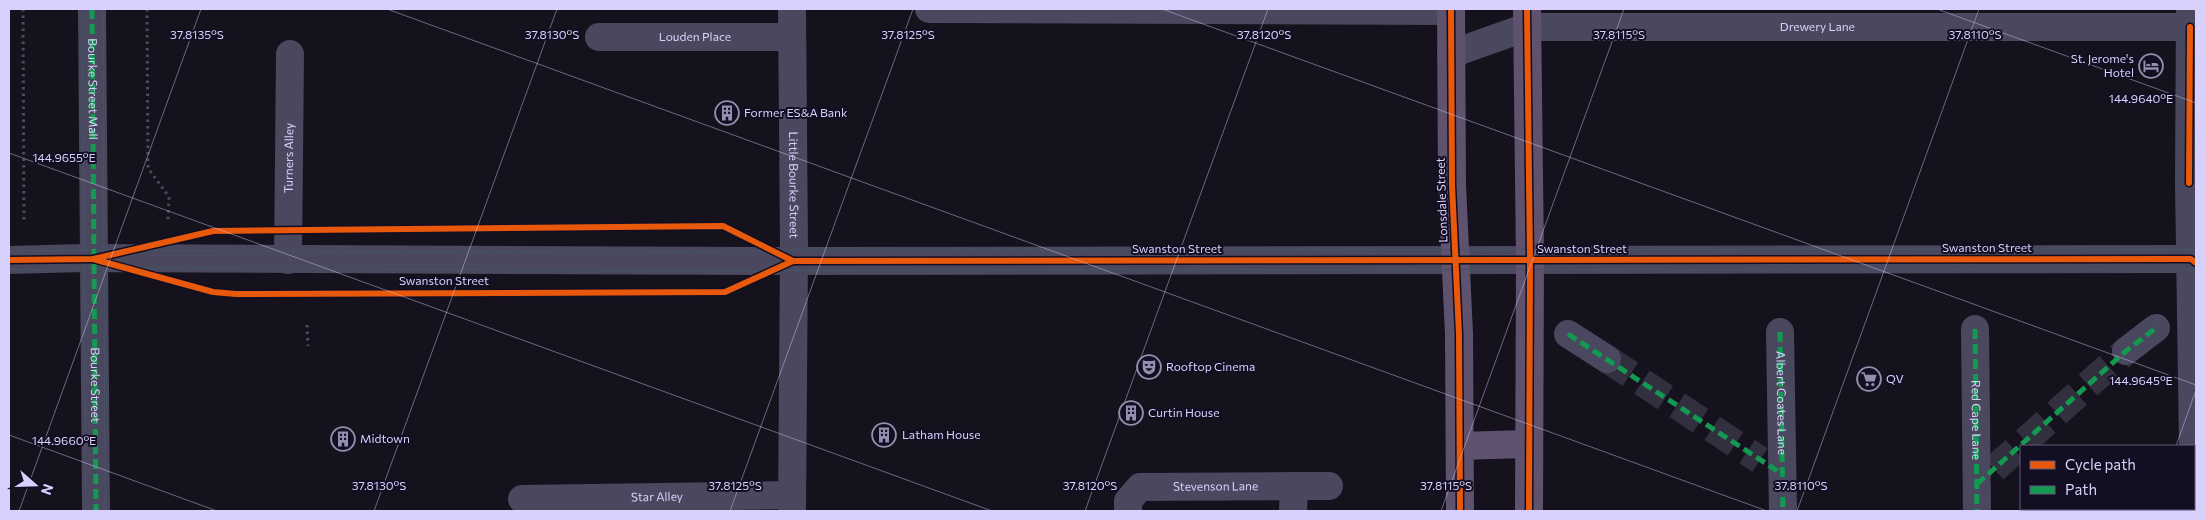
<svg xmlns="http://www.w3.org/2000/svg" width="2205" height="520" font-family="Commissioner,sans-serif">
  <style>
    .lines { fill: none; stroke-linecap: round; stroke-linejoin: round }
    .minor-tunnel { stroke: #322f3f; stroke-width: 28; stroke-dasharray: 28 14; stroke-linecap: butt }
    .path { stroke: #454f5e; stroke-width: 3; stroke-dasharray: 2.5 4; stroke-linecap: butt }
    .minor { stroke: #4a485e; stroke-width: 28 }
    .major { stroke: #5e526f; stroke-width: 28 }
    .tram { stroke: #435567; stroke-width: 1 }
    .quiet { stroke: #139951; stroke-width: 5; stroke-dasharray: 10 5; stroke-linecap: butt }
    .cycleway-casing { stroke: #130e22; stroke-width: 9 }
    .cycleway { stroke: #e8590c; stroke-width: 6 }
    .ticks { fill: none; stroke: #d8d1fd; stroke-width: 1; stroke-opacity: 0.45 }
    .labels { text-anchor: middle; stroke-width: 4; stroke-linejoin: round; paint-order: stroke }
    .street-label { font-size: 12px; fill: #d8d1fd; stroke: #130e22 }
    .poi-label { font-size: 12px; fill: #d8d1fd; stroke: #130e22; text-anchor: start }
    .ticks-label { font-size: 12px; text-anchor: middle; fill: #d8d1fd; stroke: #130e22; stroke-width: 4; stroke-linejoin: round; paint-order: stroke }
  </style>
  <rect width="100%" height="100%" fill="#15121d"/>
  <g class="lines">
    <g class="minor-tunnel">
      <polyline points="1607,359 1760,460"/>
      <polyline points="1994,469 2126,351"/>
    </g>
    <g class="path">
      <polyline points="23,9 24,222"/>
      <polyline points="147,9 148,168 169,197 168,221"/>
      <polyline points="307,325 308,346"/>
    </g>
    <g class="minor">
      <path id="s1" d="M92,9l4,502"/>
      <path id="s2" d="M792,9l2,241 -2,261"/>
      <polyline points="929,9 1451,11"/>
      <polyline points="2190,10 2189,183 2193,446"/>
      <path id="s3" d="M599,37h193"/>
      <path id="s4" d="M1451,54l76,-27h663"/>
      <polyline points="9,260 84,258 758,261 2196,259"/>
      <path id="s5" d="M288,260l2,-206"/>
      <path id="s6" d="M1975,329l2,182"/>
      <polyline points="1780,332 1783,511"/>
      <polyline points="1568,334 1607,359"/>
      <polyline points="2126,351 2156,328"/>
      <polyline points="1294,486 1329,486"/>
      <path id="s7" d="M522,499l270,-4"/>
      <polyline points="2193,509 2193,511"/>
      <path id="s8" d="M1128,511v-10l12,-14 154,-1 -1,25"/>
    </g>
    <g class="major">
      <polyline points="1451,9 1452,185 1459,334 1460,511"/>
      <polyline points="1527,9 1530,260 1529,511"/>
      <polyline points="1460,446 1529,444"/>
    </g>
    <g class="tram">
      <polyline points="82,9 86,511"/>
      <polyline points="103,9 105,511"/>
      <polyline points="9,251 84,250 627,253 794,250 2196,249"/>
      <polyline points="9,270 104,268 758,271 831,270 2196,269"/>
    </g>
    <g class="quiet">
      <polyline points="92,9 96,511"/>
      <polyline points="1975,329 1977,511"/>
      <path id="s9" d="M1780,332l3,179"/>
      <polyline points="1568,334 1782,474"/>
      <polyline points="1977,484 2126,351 2156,328"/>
    </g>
    <g class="cycleway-casing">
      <g id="cycleway">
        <polyline points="1451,9 1452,185 1459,334 1460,511"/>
        <polyline points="1527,9 1530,260 1529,511"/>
        <polyline points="2189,183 2190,27"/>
        <polyline points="93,259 213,292 236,294 725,292 793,261 2175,259 2191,259 2196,263"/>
        <polyline points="9,260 93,259 213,231 723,226 793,261"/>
      </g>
    </g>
    <use href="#cycleway" class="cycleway"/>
  </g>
  <path class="ticks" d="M387,9l1380,502M1162,9l1034,376M1937,9l259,94M9,153l983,358M9,435l208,76M2176,446l20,-56M19,511l182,-502M374,511l183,-502M730,511l183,-502M1085,511l183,-502M1441,511l183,-502M1797,511l182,-502M2152,511l1,-2"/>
  <defs>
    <g id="hotel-ring" transform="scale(1.25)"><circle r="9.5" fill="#130e22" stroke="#948eaf" stroke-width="1.5"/><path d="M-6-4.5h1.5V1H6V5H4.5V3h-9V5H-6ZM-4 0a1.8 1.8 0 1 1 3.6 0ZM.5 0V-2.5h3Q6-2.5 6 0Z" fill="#948eaf"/></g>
    <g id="building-ring" transform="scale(1.25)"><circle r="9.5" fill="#130e22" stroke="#948eaf" stroke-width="1.5"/><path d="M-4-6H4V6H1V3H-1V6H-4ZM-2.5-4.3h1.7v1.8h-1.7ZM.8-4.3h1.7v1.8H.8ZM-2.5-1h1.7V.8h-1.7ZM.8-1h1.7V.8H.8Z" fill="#948eaf"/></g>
    <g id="theatre-ring" transform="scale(1.25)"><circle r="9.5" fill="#130e22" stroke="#948eaf" stroke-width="1.5"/><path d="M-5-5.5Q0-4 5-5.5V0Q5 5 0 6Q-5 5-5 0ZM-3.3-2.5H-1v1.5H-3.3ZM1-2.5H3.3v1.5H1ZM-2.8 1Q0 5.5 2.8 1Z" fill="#948eaf"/></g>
    <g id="supermarket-ring" transform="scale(1.25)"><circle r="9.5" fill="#130e22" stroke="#948eaf" stroke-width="1.5"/><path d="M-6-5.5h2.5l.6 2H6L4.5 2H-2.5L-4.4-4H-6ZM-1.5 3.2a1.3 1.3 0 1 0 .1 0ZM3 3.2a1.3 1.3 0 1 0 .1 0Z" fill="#948eaf"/></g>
  </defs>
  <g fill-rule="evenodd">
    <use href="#hotel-ring" x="2151" y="66"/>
    <use href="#building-ring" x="727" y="113"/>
    <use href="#theatre-ring" x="1149" y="367"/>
    <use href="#supermarket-ring" x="1869" y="379"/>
    <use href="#building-ring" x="1131" y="413"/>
    <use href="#building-ring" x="884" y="435"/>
    <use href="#building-ring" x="343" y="439"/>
  </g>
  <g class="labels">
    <g class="street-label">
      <text dy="4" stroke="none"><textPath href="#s4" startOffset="371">Drewery Lane</textPath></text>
      <text dy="4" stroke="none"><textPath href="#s3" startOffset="96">Louden Place</textPath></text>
      <text dy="4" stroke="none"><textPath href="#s1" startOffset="80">Bourke Street Mall</textPath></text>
      <text dy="4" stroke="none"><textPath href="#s5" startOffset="102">Turners Alley</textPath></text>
      <text dy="4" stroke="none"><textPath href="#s2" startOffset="176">Little Bourke Street</textPath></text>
      <text transform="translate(1442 200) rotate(-92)" y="4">Lonsdale Street</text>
      <text x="1987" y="252">Swanston Street</text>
      <text x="1177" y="253">Swanston Street</text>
      <text x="1582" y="253">Swanston Street</text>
      <text x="444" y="285">Swanston Street</text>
      <text dy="4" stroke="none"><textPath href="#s1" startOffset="376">Bourke Street</textPath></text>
      <text dy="4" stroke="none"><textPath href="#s9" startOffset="71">Albert Coates Lane</textPath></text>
      <text dy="4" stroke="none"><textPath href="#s6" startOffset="91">Red Cape Lane</textPath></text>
      <text dy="4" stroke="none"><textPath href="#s8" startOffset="104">Stevenson Lane</textPath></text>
      <text dy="4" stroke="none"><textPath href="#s7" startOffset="135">Star Alley</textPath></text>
    </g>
    <g class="poi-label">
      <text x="2134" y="63" text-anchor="end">St. Jerome's<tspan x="2134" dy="14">Hotel</tspan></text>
      <text x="744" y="117">Former ES&amp;A Bank</text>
      <text x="1166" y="371">Rooftop Cinema</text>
      <text x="1886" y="383">QV</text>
      <text x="1148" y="417">Curtin House</text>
      <text x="902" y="439">Latham House</text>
      <text x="360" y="443">Midtown</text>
    </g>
  </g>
  <g class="ticks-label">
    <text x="908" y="39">37.8125°S</text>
    <text x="1619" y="39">37.8115°S</text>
    <text x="197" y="39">37.8135°S</text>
    <text x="552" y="39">37.8130°S</text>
    <text x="1264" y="39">37.8120°S</text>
    <text x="1975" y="39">37.8110°S</text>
    <text x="2141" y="103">144.9640°E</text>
    <text x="64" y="162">144.9655°E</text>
    <text x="2141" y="385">144.9645°E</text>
    <text x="64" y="445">144.9660°E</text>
    <text x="379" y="490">37.8130°S</text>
    <text x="735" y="490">37.8125°S</text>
    <text x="1090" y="490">37.8120°S</text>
    <text x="1446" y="490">37.8115°S</text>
    <text x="1801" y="490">37.8110°S</text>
  </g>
  <rect width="2205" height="520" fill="none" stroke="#d8d1fd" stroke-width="20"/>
  <rect x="2020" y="445" width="175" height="65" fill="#130e22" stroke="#625c7a"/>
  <rect x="2030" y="461" width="25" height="8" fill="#e8590c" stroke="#625c7a"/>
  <text x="2065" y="470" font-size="15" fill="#d8d1fd">Cycle path</text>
  <rect x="2030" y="486" width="25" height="8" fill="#139951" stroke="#625c7a"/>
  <text x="2065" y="495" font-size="15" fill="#d8d1fd">Path</text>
  <g transform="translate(35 485) rotate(110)" stroke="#130e22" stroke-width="4" paint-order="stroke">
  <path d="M0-4L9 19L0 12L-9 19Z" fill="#d8d1fd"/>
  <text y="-8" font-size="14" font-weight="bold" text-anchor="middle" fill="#d8d1fd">N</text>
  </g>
</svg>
